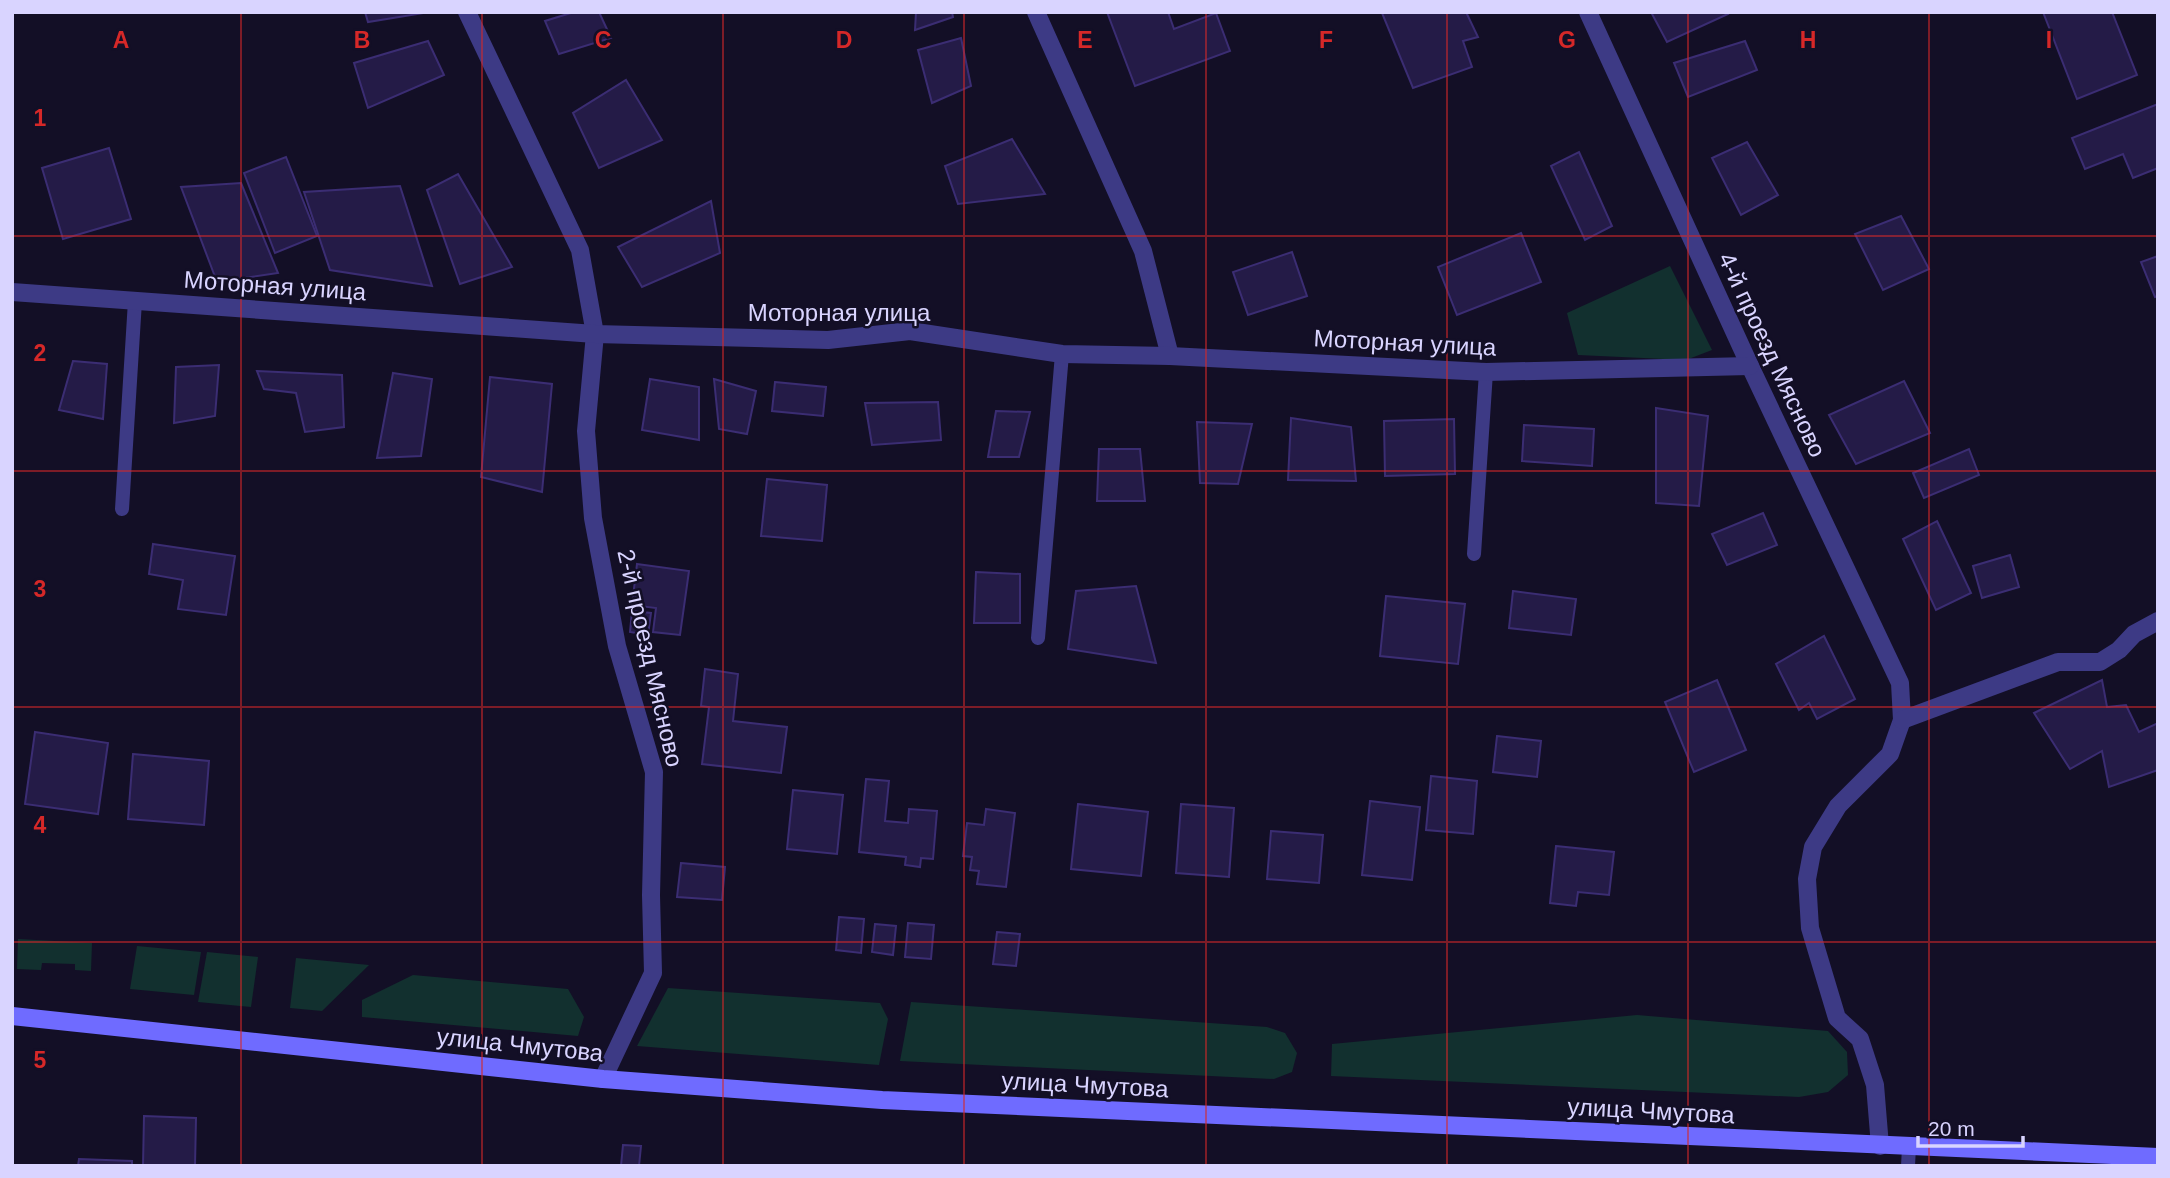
<svg xmlns="http://www.w3.org/2000/svg" width="2170" height="1178" font-family="Arial,sans-serif">
  <style>
    .green { fill: #12302f }
    .building { fill: #241b47; stroke: #3b2d73; stroke-width: 2 }
    .lines { fill: none; stroke-linecap: round; stroke-linejoin: round }
    .lane { stroke: #3d3a85; stroke-width: 14 }
    .street { stroke: #3d3a85; stroke-width: 18 }
    .secondary { stroke: #6f6bff; stroke-width: 18 }
    .grid { fill: none; stroke: #d62828; stroke-width: 2; stroke-opacity: 0.55 }
    .labels { text-anchor: middle; stroke-width: 5; stroke-linejoin: round; paint-order: stroke }
    .street-label { font-size: 24px; fill: #d9d4ff; stroke: #130f26 }
    .grid-label { font-size: 23px; text-anchor: middle; font-weight: bold; fill: #d62828; stroke: #130f26; stroke-width: 5; stroke-linejoin: round; paint-order: stroke }
  </style>
  <rect width="100%" height="100%" fill="#130f26"/>
  <g class="green">
    <polygon points="1670,266 1712,350 1686,360 1578,355 1567,313"/>
    <polygon points="18,939 92,943 91,971 75,970 75,964 42,963 41,970 17,969"/>
    <polygon points="137,946 201,952 194,995 130,989"/>
    <polygon points="207,952 258,957 251,1007 198,1002"/>
    <polygon points="296,958 369,965 322,1011 290,1008"/>
    <polygon points="413,975 568,989 584,1017 578,1036 362,1017 362,1000"/>
    <polygon points="668,988 880,1003 888,1019 879,1065 637,1046"/>
    <polygon points="911,1002 1267,1027 1285,1033 1297,1053 1292,1072 1274,1079 900,1061"/>
    <polygon points="1637,1015 1828,1031 1847,1052 1848,1075 1828,1092 1799,1097 1331,1076 1332,1044"/>
  </g>
  <g class="building">
    <polygon points="365,12 424,12 424,13 368,22"/>
    <polygon points="574,12 599,12 611,38 559,54 545,21"/>
    <polygon points="916,12 952,12 953,17 915,30"/>
    <polygon points="1107,12 1168,12 1174,29 1216,13 1230,51 1135,86"/>
    <polygon points="1466,12 1478,37 1463,41 1472,67 1413,88 1382,13"/>
    <polygon points="1651,12 1727,12 1728,14 1667,42"/>
    <polygon points="2043,12 2112,12 2137,75 2077,99"/>
    <polygon points="961,38 971,86 932,103 918,50"/>
    <polygon points="428,41 444,75 368,108 354,63"/>
    <polygon points="1745,41 1757,70 1688,97 1674,63"/>
    <polygon points="626,80 662,140 599,168 573,113"/>
    <polygon points="2158,104 2158,168 2133,178 2123,154 2085,169 2072,138"/>
    <polygon points="1012,139 1045,194 958,204 945,166"/>
    <polygon points="1747,142 1778,195 1741,215 1712,158"/>
    <polygon points="109,148 131,219 63,239 42,168"/>
    <polygon points="1579,152 1612,226 1585,240 1551,166"/>
    <polygon points="286,157 317,236 275,253 244,173"/>
    <polygon points="458,174 512,267 460,284 427,190"/>
    <polygon points="241,183 278,273 217,282 181,187"/>
    <polygon points="400,186 432,286 330,270 304,192"/>
    <polygon points="711,201 720,253 642,287 618,247"/>
    <polygon points="1901,216 1929,269 1883,290 1855,234"/>
    <polygon points="1521,233 1541,282 1457,315 1438,267"/>
    <polygon points="1292,252 1307,296 1248,315 1233,272"/>
    <polygon points="2158,256 2158,296 2155,297 2141,262"/>
    <polygon points="73,361 107,364 103,419 59,410"/>
    <polygon points="219,365 215,416 174,423 176,367"/>
    <polygon points="257,371 342,375 344,427 305,432 296,393 264,389"/>
    <polygon points="393,373 432,379 421,456 377,458"/>
    <polygon points="490,377 552,384 542,492 481,477"/>
    <polygon points="650,379 699,387 699,440 642,430"/>
    <polygon points="714,379 756,391 747,434 719,429"/>
    <polygon points="1904,381 1930,433 1856,464 1829,415"/>
    <polygon points="775,382 826,387 823,416 772,411"/>
    <polygon points="938,402 941,440 872,445 865,403"/>
    <polygon points="1656,408 1708,416 1699,506 1656,503"/>
    <polygon points="996,411 1030,412 1019,457 988,457"/>
    <polygon points="1291,418 1351,427 1356,481 1288,480"/>
    <polygon points="1454,419 1455,474 1385,476 1384,421"/>
    <polygon points="1197,422 1252,424 1238,484 1200,483"/>
    <polygon points="1524,425 1594,429 1592,466 1522,461"/>
    <polygon points="1099,449 1140,449 1145,501 1097,501"/>
    <polygon points="1969,449 1979,475 1924,498 1913,473"/>
    <polygon points="767,479 827,485 822,541 761,536"/>
    <polygon points="1763,513 1777,545 1727,565 1712,534"/>
    <polygon points="1937,521 1971,593 1936,610 1903,539"/>
    <polygon points="153,544 235,556 226,615 178,609 183,580 149,574"/>
    <polygon points="2010,555 2019,587 1982,598 1973,566"/>
    <polygon points="637,564 689,571 680,635 653,632 656,608 632,605"/>
    <polygon points="976,572 1020,574 1020,623 974,623"/>
    <polygon points="1136,586 1156,663 1068,649 1076,591"/>
    <polygon points="1513,591 1576,599 1571,635 1509,628"/>
    <polygon points="1386,596 1465,604 1458,664 1380,656"/>
    <polygon points="632,611 651,613 648,635 630,632"/>
    <polygon points="1824,636 1855,699 1817,719 1809,703 1799,710 1776,664"/>
    <polygon points="705,669 738,674 733,721 787,727 781,773 702,764 709,707 701,706"/>
    <polygon points="1717,680 1746,750 1694,772 1665,702"/>
    <polygon points="2102,680 2107,707 2126,705 2139,732 2158,723 2158,770 2109,787 2102,751 2070,769 2034,713"/>
    <polygon points="35,732 108,743 98,814 25,804"/>
    <polygon points="1497,736 1541,741 1537,777 1493,772"/>
    <polygon points="133,754 209,761 204,825 128,819"/>
    <polygon points="1431,776 1477,781 1473,834 1426,830"/>
    <polygon points="866,779 889,781 885,821 908,823 909,809 937,811 933,859 921,858 920,867 905,865 906,857 859,852"/>
    <polygon points="793,790 843,795 837,854 787,849"/>
    <polygon points="1370,801 1420,807 1412,880 1362,875"/>
    <polygon points="1078,804 1148,812 1141,876 1071,869"/>
    <polygon points="1181,804 1234,808 1229,877 1176,873"/>
    <polygon points="986,809 1015,813 1006,887 977,884 979,871 970,870 972,857 963,856 967,823 984,825"/>
    <polygon points="1271,831 1323,835 1319,883 1267,879"/>
    <polygon points="1556,846 1614,852 1609,895 1578,892 1576,906 1550,903"/>
    <polygon points="681,863 725,867 722,900 677,897"/>
    <polygon points="839,917 864,919 861,953 836,950"/>
    <polygon points="908,923 934,925 931,959 905,957"/>
    <polygon points="875,924 896,926 893,955 872,952"/>
    <polygon points="997,932 1020,934 1016,966 993,964"/>
    <polygon points="144,1116 196,1118 195,1166 143,1166"/>
    <polygon points="623,1145 641,1146 639,1166 621,1166"/>
    <polygon points="79,1159 132,1161 132,1166 78,1166"/>
  </g>
  <g class="lines">
    <g class="lane">
      <polyline points="122,509 135,301"/>
      <polyline points="1474,554 1486,372"/>
      <polyline points="1038,638 1062,354"/>
      <polyline points="1908,1166 1909,1147"/>
    </g>
    <g class="street">
      <polyline points="467,12 580,250 595,334 586,431 593,518 617,646 654,772 651,895 653,973 603,1079"/>
      <polyline points="1036,12 1143,251 1170,356"/>
      <polyline points="1588,12 1750,366 1900,683 1902,720 1890,754 1838,806 1813,847 1807,879 1810,928 1837,1018 1860,1039 1875,1085 1880,1146"/>
      <polyline points="12,292 595,334 828,340 910,331 1062,354 1170,356 1486,372 1750,366"/>
      <polyline points="1902,720 2058,662 2100,662 2119,650 2134,634 2158,621"/>
    </g>
    <polyline class="secondary" points="12,1016 603,1079 882,1100 2158,1157"/>
  </g>
  <path class="grid" d="M241,12v1154M482,12v1154M723,12v1154M964,12v1154M1206,12v1154M1447,12v1154M1688,12v1154M1929,12v1154M12,236h2146M12,471h2146M12,707h2146M12,942h2146"/>
  <g class="labels">
    <g class="street-label">
      <text transform="translate(275 286) rotate(4)" y="8">Моторная улица</text>
      <text x="839" y="321">Моторная улица</text>
      <text transform="translate(1405 343) rotate(3)" y="8">Моторная улица</text>
      <text transform="translate(1772 355) rotate(65)" y="8">4-й проезд Мясново</text>
      <text transform="translate(650 658) rotate(77)" y="8">2-й проезд Мясново</text>
      <text transform="translate(520 1045) rotate(6)" y="8">улица Чмутова</text>
      <text transform="translate(1085 1085) rotate(3)" y="8">улица Чмутова</text>
      <text transform="translate(1651 1111) rotate(3)" y="8">улица Чмутова</text>
    </g>
  </g>
  <g class="grid-label">
    <text x="121" y="48">A</text>
    <text x="362" y="48">B</text>
    <text x="603" y="48">C</text>
    <text x="844" y="48">D</text>
    <text x="1085" y="48">E</text>
    <text x="1326" y="48">F</text>
    <text x="1567" y="48">G</text>
    <text x="1808" y="48">H</text>
    <text x="2049" y="48">I</text>
    <text x="40" y="126">1</text>
    <text x="40" y="361">2</text>
    <text x="40" y="597">3</text>
    <text x="40" y="833">4</text>
    <text x="40" y="1068">5</text>
  </g>
  <rect width="2170" height="1178" fill="none" stroke="#d9d4ff" stroke-width="28"/>
  <path d="M1918 1136v10h105v-10" fill="none" stroke="#d9d4ff" stroke-width="3.5"/>
  <text x="1928" y="1136" font-size="21" fill="#d9d4ff" stroke="#130f26" stroke-width="5" paint-order="stroke">20 m</text>
</svg>
